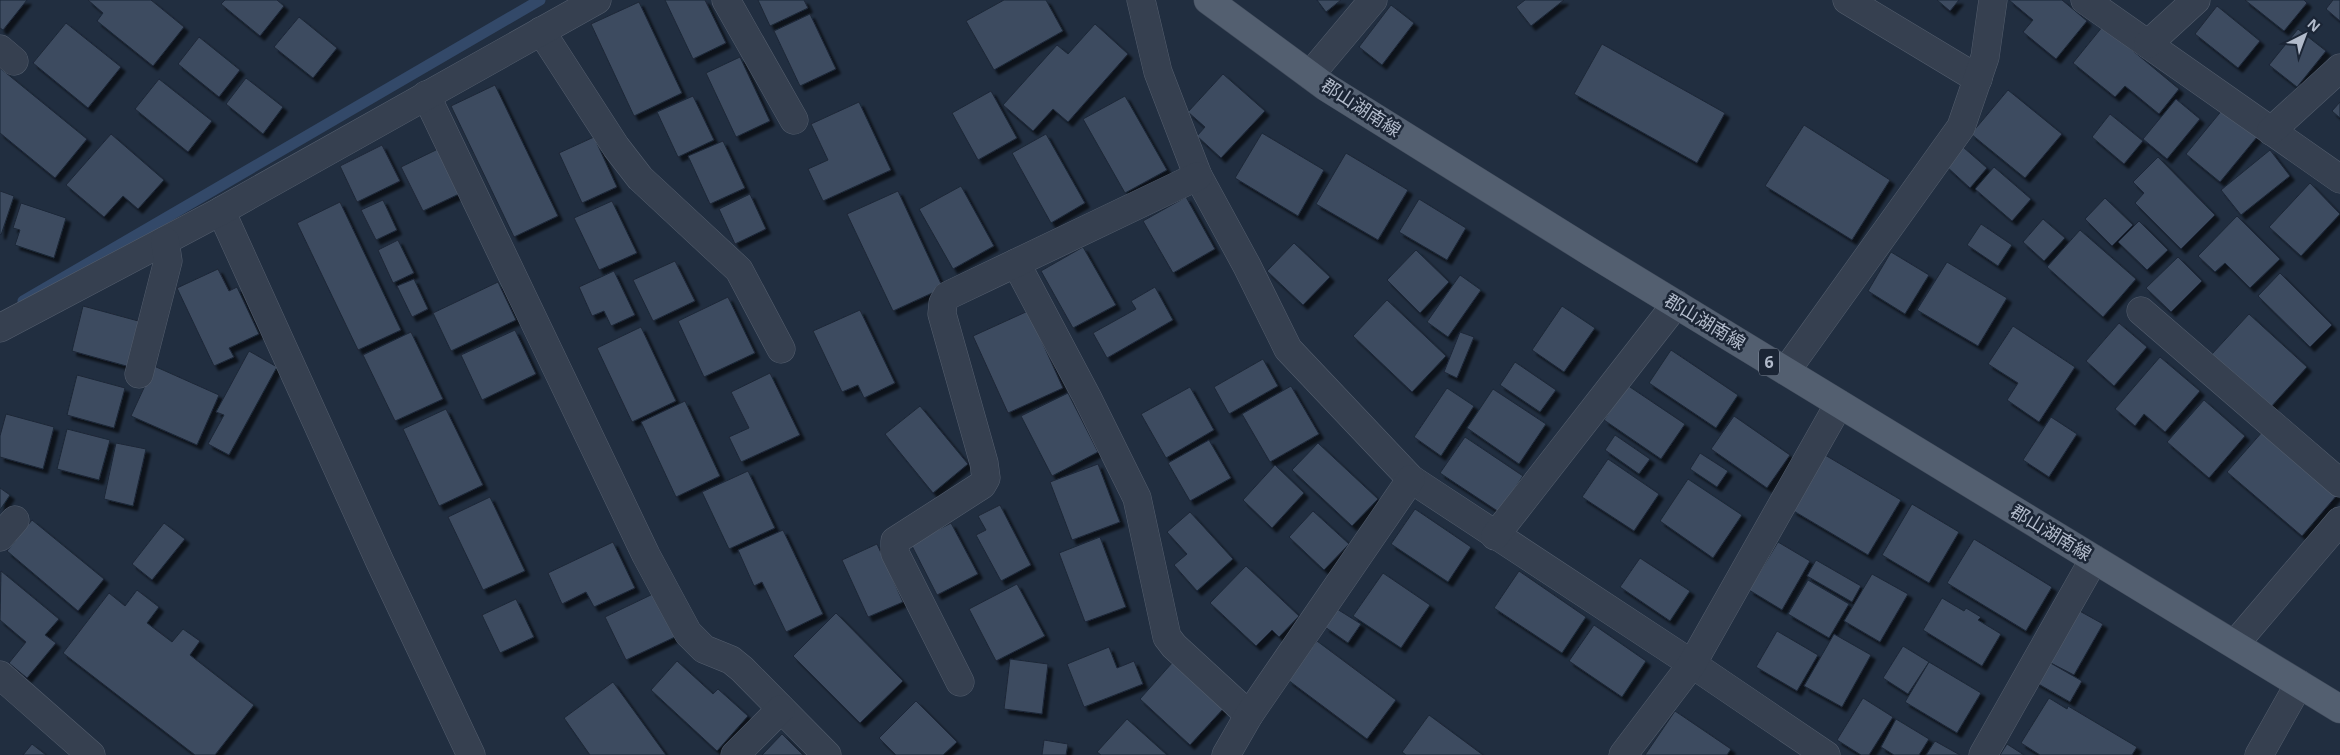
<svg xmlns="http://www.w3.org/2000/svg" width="2340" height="755" font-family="'Open Sans','Noto Sans JP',sans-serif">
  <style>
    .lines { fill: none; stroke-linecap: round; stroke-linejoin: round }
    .stream { stroke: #334969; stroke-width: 11 }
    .building { fill: #3d4c60; stroke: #1d2737; filter: url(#shadow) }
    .minor-casing { stroke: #545e6e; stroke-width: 29 }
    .primary-casing { stroke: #3f4959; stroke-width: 29 }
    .minor { stroke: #364050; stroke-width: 28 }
    .primary { stroke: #535f70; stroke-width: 28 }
    .labels { text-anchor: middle; stroke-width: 5; stroke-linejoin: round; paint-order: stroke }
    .shield { fill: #1b2535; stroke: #858e9e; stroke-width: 1 }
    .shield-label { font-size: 16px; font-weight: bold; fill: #b2bbcb }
    .street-label { font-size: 18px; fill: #b2bbcb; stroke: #1b2535 }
  </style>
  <defs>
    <filter id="shadow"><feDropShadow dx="4.5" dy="4.5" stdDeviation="1" flood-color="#0009"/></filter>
  </defs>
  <rect width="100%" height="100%" fill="#212e40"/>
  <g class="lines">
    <polyline class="stream" points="23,301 540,0"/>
  </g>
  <g class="building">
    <polygon points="0,0 27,0 3,30 0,28"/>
    <polygon points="88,0 151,0 184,27 153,66 97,21 103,13"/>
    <polygon points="225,0 277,0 284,6 260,36 221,4"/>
    <polygon points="665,0 705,0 726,43 693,59"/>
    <polygon points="758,0 804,0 808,8 770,26"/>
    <polygon points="1004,0 1046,0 1063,31 994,70 966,21"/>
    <polygon points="1317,0 1341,0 1326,12"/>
    <polygon points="1525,0 1564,0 1531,26 1516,7"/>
    <polygon points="1937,0 1959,0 1950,11"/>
    <polygon points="2009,0 2062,0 2087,21 2056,59 2023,32 2033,20"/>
    <polygon points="2245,0 2304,0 2307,3 2284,31"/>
    <polygon points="2333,0 2340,0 2340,21 2326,9"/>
    <polygon points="639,2 682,93 634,116 591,24"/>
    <polygon points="1391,5 1414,23 1382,65 1359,47"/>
    <polygon points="2217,6 2260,41 2238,68 2195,34"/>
    <polygon points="810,14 836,69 800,86 774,31"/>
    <polygon points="299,17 337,48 313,78 274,47"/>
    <polygon points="66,23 121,67 88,108 33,63"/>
    <polygon points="1095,24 1128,54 1068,122 1053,109 1033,131 1003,105 1057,45 1068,54"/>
    <polygon points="2103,26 2179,89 2159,114 2125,86 2115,97 2073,63"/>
    <polygon points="2298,29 2326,51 2297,87 2269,65"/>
    <polygon points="199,37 240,70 219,97 178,64"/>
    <polygon points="1602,44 1725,113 1697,163 1574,94"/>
    <polygon points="740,57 770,121 736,137 706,73"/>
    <polygon points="0,68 87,139 55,178 0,133"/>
    <polygon points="1223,74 1265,111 1221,158 1197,136 1205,127 1188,112"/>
    <polygon points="246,78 283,107 263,134 226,104"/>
    <polygon points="159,79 212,121 188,152 135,109"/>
    <polygon points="495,85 558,216 514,237 451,106"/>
    <polygon points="2008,90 2062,134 2025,178 1971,134"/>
    <polygon points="991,91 1017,138 978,160 952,113"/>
    <polygon points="693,96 714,140 678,157 657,112"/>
    <polygon points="1125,96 1167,170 1125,193 1083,119"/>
    <polygon points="2176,99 2200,119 2167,159 2143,139"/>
    <polygon points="859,102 891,170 823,201 808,169 828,160 811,124"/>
    <polygon points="2340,102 2340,118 2332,111"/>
    <polygon points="2223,109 2257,137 2220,182 2186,154"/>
    <polygon points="2110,114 2143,141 2124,164 2092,137"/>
    <polygon points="1804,125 1890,180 1852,240 1765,186"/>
    <polygon points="1262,133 1324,170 1298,216 1235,178"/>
    <polygon points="111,134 164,180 138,209 123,196 104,217 66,185"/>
    <polygon points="1046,134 1085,203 1051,223 1012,153"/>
    <polygon points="594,137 617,187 582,203 559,153"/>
    <polygon points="723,141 745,188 710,204 688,156"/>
    <polygon points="382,145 400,181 357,202 340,166"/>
    <polygon points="1963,147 1987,168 1970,188 1946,166"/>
    <polygon points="438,149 459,194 423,211 401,167"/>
    <polygon points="2270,150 2290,176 2241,215 2221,190"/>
    <polygon points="1346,153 1408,190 1378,240 1316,204"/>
    <polygon points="2158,157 2215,215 2181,249 2135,203 2144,193 2133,182"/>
    <polygon points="1994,167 2031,199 2012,221 1975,189"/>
    <polygon points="2310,183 2340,214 2301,256 2269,227"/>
    <polygon points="961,186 994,246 953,269 919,209"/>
    <polygon points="0,191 14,196 1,235 0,234"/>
    <polygon points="898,191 943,288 893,311 847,214"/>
    <polygon points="750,194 766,229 735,244 719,209"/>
    <polygon points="1186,197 1215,249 1173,273 1143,221"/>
    <polygon points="2105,198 2133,225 2112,246 2085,219"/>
    <polygon points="1419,199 1466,228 1447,260 1399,232"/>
    <polygon points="383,200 397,230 376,240 361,210"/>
    <polygon points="612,201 637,253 599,270 574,218"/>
    <polygon points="340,202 401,330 358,350 297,223"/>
    <polygon points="21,203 66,218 54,258 15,245 20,230 13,228"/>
    <polygon points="2237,216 2280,259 2250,288 2225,263 2215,272 2198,256"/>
    <polygon points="2043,219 2065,238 2044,261 2023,242"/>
    <polygon points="2139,221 2168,250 2147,270 2118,242"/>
    <polygon points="1981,224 2012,245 1998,266 1967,245"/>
    <polygon points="2080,230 2136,279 2103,317 2047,267"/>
    <polygon points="398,240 414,273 393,283 378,250"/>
    <polygon points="1294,243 1330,277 1303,305 1267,271"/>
    <polygon points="1083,247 1116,305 1073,328 1041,271"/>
    <polygon points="1416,250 1449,282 1420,313 1387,280"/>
    <polygon points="1891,252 1929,275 1905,314 1868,291"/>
    <polygon points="2178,257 2202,281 2171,312 2146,288"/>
    <polygon points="675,261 695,301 653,321 633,280"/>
    <polygon points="1947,262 2007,298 1978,346 1917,310"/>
    <polygon points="218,269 229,291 237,287 259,334 229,348 234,357 214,366 177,288"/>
    <polygon points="614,271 635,315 611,326 604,311 592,316 579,287"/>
    <polygon points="2280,273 2332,325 2310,347 2258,296"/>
    <polygon points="1460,275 1481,290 1448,337 1427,322"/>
    <polygon points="414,279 428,309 412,317 397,286"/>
    <polygon points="498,282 516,320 451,351 433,313"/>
    <polygon points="1155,287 1173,320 1107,358 1093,333 1136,309 1131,301"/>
    <polygon points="728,297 755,353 704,377 678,321"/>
    <polygon points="1387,300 1446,356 1412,392 1353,336"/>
    <polygon points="83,306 142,322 130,367 72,351"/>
    <polygon points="1562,306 1595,328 1564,372 1532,350"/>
    <polygon points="860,310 895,383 864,398 858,385 842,392 813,331"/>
    <polygon points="1028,311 1063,388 1008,413 973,336"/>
    <polygon points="2249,314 2307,367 2270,408 2212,354"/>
    <polygon points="2119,323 2147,347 2114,386 2086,361"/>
    <polygon points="2013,326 2075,367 2039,422 2007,400 2018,383 1988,364"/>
    <polygon points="641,327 676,401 632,422 597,348"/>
    <polygon points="515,330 536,374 482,400 461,355"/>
    <polygon points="411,332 443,399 395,421 363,355"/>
    <polygon points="1460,332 1474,337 1457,378 1444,372"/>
    <polygon points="1671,350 1738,395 1716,428 1649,383"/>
    <polygon points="249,351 277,367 229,455 208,444 224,415 216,412"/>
    <polygon points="2160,357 2200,391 2165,432 2144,414 2135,426 2115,409"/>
    <polygon points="1263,359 1278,386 1229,414 1214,387"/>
    <polygon points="1515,362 1556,390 1540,412 1500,385"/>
    <polygon points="154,366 219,395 197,445 131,416"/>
    <polygon points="770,373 800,435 741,462 729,437 749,428 731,392"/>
    <polygon points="77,375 125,388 114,428 67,415"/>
    <polygon points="1627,385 1685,424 1661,459 1604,420"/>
    <polygon points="1291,386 1319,434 1270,462 1242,414"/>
    <polygon points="1190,387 1214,430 1166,458 1141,414"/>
    <polygon points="1447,388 1474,406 1441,456 1414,437"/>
    <polygon points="1493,389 1546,424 1519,464 1467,428"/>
    <polygon points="1068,393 1098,452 1052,476 1021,416"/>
    <polygon points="2204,400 2245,436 2209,478 2167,442"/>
    <polygon points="685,401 720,476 676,497 641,422"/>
    <polygon points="920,406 968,464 933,493 885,434"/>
    <polygon points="446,409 483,485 439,506 403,429"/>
    <polygon points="6,414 54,427 43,469 0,457 0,436"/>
    <polygon points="1734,416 1790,455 1767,488 1711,449"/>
    <polygon points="2051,417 2077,434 2049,477 2023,460"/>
    <polygon points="67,429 110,440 99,480 57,469"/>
    <polygon points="2263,431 2337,495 2302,536 2227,472"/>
    <polygon points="1615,435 1650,459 1639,474 1605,450"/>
    <polygon points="1465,437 1523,476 1499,512 1440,473"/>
    <polygon points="1209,440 1231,478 1190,501 1168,463"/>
    <polygon points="116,443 146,449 133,506 104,499"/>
    <polygon points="1318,443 1378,499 1352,526 1292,470"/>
    <polygon points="1700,453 1728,471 1717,487 1690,469"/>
    <polygon points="1825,455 1901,500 1868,555 1792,510"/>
    <polygon points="1608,459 1659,494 1634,531 1582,497"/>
    <polygon points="1098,464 1120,522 1072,540 1050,482"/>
    <polygon points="1275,465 1304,493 1272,528 1243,500"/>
    <polygon points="748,471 775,528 729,549 702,492"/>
    <polygon points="1688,479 1742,515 1713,558 1660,521"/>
    <polygon points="0,488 10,495 0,510"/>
    <polygon points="490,497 525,571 483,590 448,517"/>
    <polygon points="1912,504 1959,532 1929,583 1882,555"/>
    <polygon points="1000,505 1031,565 1001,581 976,535 986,530 978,516"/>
    <polygon points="1415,509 1471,547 1448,582 1391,544"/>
    <polygon points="1313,511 1349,544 1324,570 1289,537"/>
    <polygon points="1190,512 1233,559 1197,591 1174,565 1187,554 1167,532"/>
    <polygon points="32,520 104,579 78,611 7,551"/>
    <polygon points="164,523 185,539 152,580 132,564"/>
    <polygon points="951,523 978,574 937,595 911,544"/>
    <polygon points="783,530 823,614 786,632 762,582 754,586 738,550"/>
    <polygon points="1100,537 1126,607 1085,622 1059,553"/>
    <polygon points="1974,539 2052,587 2026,631 1947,583"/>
    <polygon points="613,542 635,588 594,607 586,592 562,604 548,573"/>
    <polygon points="1778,542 1810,561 1782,610 1749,590"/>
    <polygon points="877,544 903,602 868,617 842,560"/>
    <polygon points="1640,558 1690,591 1670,621 1620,587"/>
    <polygon points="1816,560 1861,586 1852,602 1807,576"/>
    <polygon points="1246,566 1299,616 1279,637 1272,630 1256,646 1210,603"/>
    <polygon points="1,571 59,619 45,635 56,643 27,678 9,663 26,642 0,620"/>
    <polygon points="1519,571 1586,617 1562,653 1494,608"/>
    <polygon points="1383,573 1430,605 1401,648 1353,616"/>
    <polygon points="1872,574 1908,594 1880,642 1844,621"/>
    <polygon points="1808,580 1849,604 1829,638 1788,614"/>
    <polygon points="1017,584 1045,636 996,661 969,609"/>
    <polygon points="137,590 159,607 147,623 172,642 183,629 200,641 190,655 254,705 215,755 195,755 63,653 109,593 125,606"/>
    <polygon points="655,593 675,637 626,660 605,617"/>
    <polygon points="1942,598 1964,611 1966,608 1981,617 1978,620 2001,634 1982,666 1923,630"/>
    <polygon points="516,599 534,637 500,653 482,615"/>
    <polygon points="1337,609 1361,624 1348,643 1325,627"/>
    <polygon points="2076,609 2103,624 2074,675 2047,661"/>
    <polygon points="836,613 903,681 860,723 793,656"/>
    <polygon points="1594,625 1646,661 1622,697 1569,661"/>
    <polygon points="1777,631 1818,655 1797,691 1756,667"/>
    <polygon points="1834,634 1871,655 1842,707 1804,686"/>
    <polygon points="1317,641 1396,700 1367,739 1288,680"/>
    <polygon points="1903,646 1929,662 1908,694 1883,678"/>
    <polygon points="1109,647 1117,668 1134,661 1143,684 1084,707 1067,664"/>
    <polygon points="1010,659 1048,664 1042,714 1004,709"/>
    <polygon points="677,661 713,694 718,689 748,716 717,751 651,690"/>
    <polygon points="2047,661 2082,681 2070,702 2035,682"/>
    <polygon points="1929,662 1981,693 1957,733 1905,702"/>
    <polygon points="1172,663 1223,709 1190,745 1140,699"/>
    <polygon points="613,682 666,755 590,755 564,718"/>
    <polygon points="1863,698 1893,717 1869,755 1861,755 1837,740"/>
    <polygon points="2049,698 2067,709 2068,706 2137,747 2132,755 2040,755 2021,743"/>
    <polygon points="916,701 957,742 943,755 896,755 879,738"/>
    <polygon points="1675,711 1731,749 1727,755 1645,755"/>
    <polygon points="1429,715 1483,755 1406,755 1402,752"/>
    <polygon points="1127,719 1167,755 1101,755 1097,752"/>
    <polygon points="1896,719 1929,739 1919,755 1894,755 1881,747"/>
    <polygon points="782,734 803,755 762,755"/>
    <polygon points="1044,740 1068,744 1066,755 1042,755"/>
    <polygon points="1935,741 1960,755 1926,755"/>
    <polygon points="32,744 46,755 23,755"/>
    <polygon points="2007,744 2024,755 2000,755"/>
  </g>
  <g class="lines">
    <g class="minor-casing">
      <g id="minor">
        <polyline points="726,0 794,120"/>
        <polyline points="1141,0 1158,72 1198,176 1247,266 1288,349 1411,479 1692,664 1826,755"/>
        <polyline points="1847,0 1978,79"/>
        <polyline points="2085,0 2340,179"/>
        <polyline points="541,31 616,147 640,178 739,270 781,349"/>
        <polyline points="2148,44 2196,0"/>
        <polyline points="0,49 14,61"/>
        <polyline points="1310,75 1373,0"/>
        <polyline points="426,95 646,555 688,633 704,649 731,660 742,669 827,755"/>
        <polyline points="2271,131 2340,68"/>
        <polyline points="221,211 380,562 471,755"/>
        <polyline points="1016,263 1087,397 1137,498 1167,637 1174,646 1249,715"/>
        <polyline points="2141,311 2340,483"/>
        <polyline points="0,328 221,211 597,0"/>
        <polyline points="1786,371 1961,127 1985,57 1993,0"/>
        <polyline points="139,374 168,261 165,241"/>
        <polyline points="1495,536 1676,304"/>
        <polyline points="0,537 15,520"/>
        <polyline points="2235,644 2340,521"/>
        <polyline points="0,675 91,755"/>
        <polyline points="960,682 895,553 895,541 982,485 986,478 984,463 942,314 943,303 947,296 1198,176"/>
        <polyline points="735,755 781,709"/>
        <polyline points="1226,755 1249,715 1411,479"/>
        <polyline points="1623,755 1692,664 1839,404"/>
        <polyline points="1983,755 2094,559"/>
        <polyline points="2259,755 2299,684"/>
      </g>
    </g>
    <g class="primary-casing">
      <polyline id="primary" points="1208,0 1326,87 1592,253 2340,709"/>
    </g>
    <use href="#minor" class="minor"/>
    <use href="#primary" class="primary"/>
  </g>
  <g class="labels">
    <rect class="shield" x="1759" y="348.5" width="20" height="27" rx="4"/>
    <g class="shield-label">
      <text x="1769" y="368">6</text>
    </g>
    <g class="street-label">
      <text transform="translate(1361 108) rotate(33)" y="6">郡山湖南線</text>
      <text transform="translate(1705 322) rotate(31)" y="6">郡山湖南線</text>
      <text transform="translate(2051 533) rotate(31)" y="6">郡山湖南線</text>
    </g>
  </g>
  <g transform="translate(2305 35) rotate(42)" stroke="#1b2535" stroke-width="4" paint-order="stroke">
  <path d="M0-4L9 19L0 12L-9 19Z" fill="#b2bbcb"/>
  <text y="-8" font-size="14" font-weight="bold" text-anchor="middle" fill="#b2bbcb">N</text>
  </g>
</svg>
